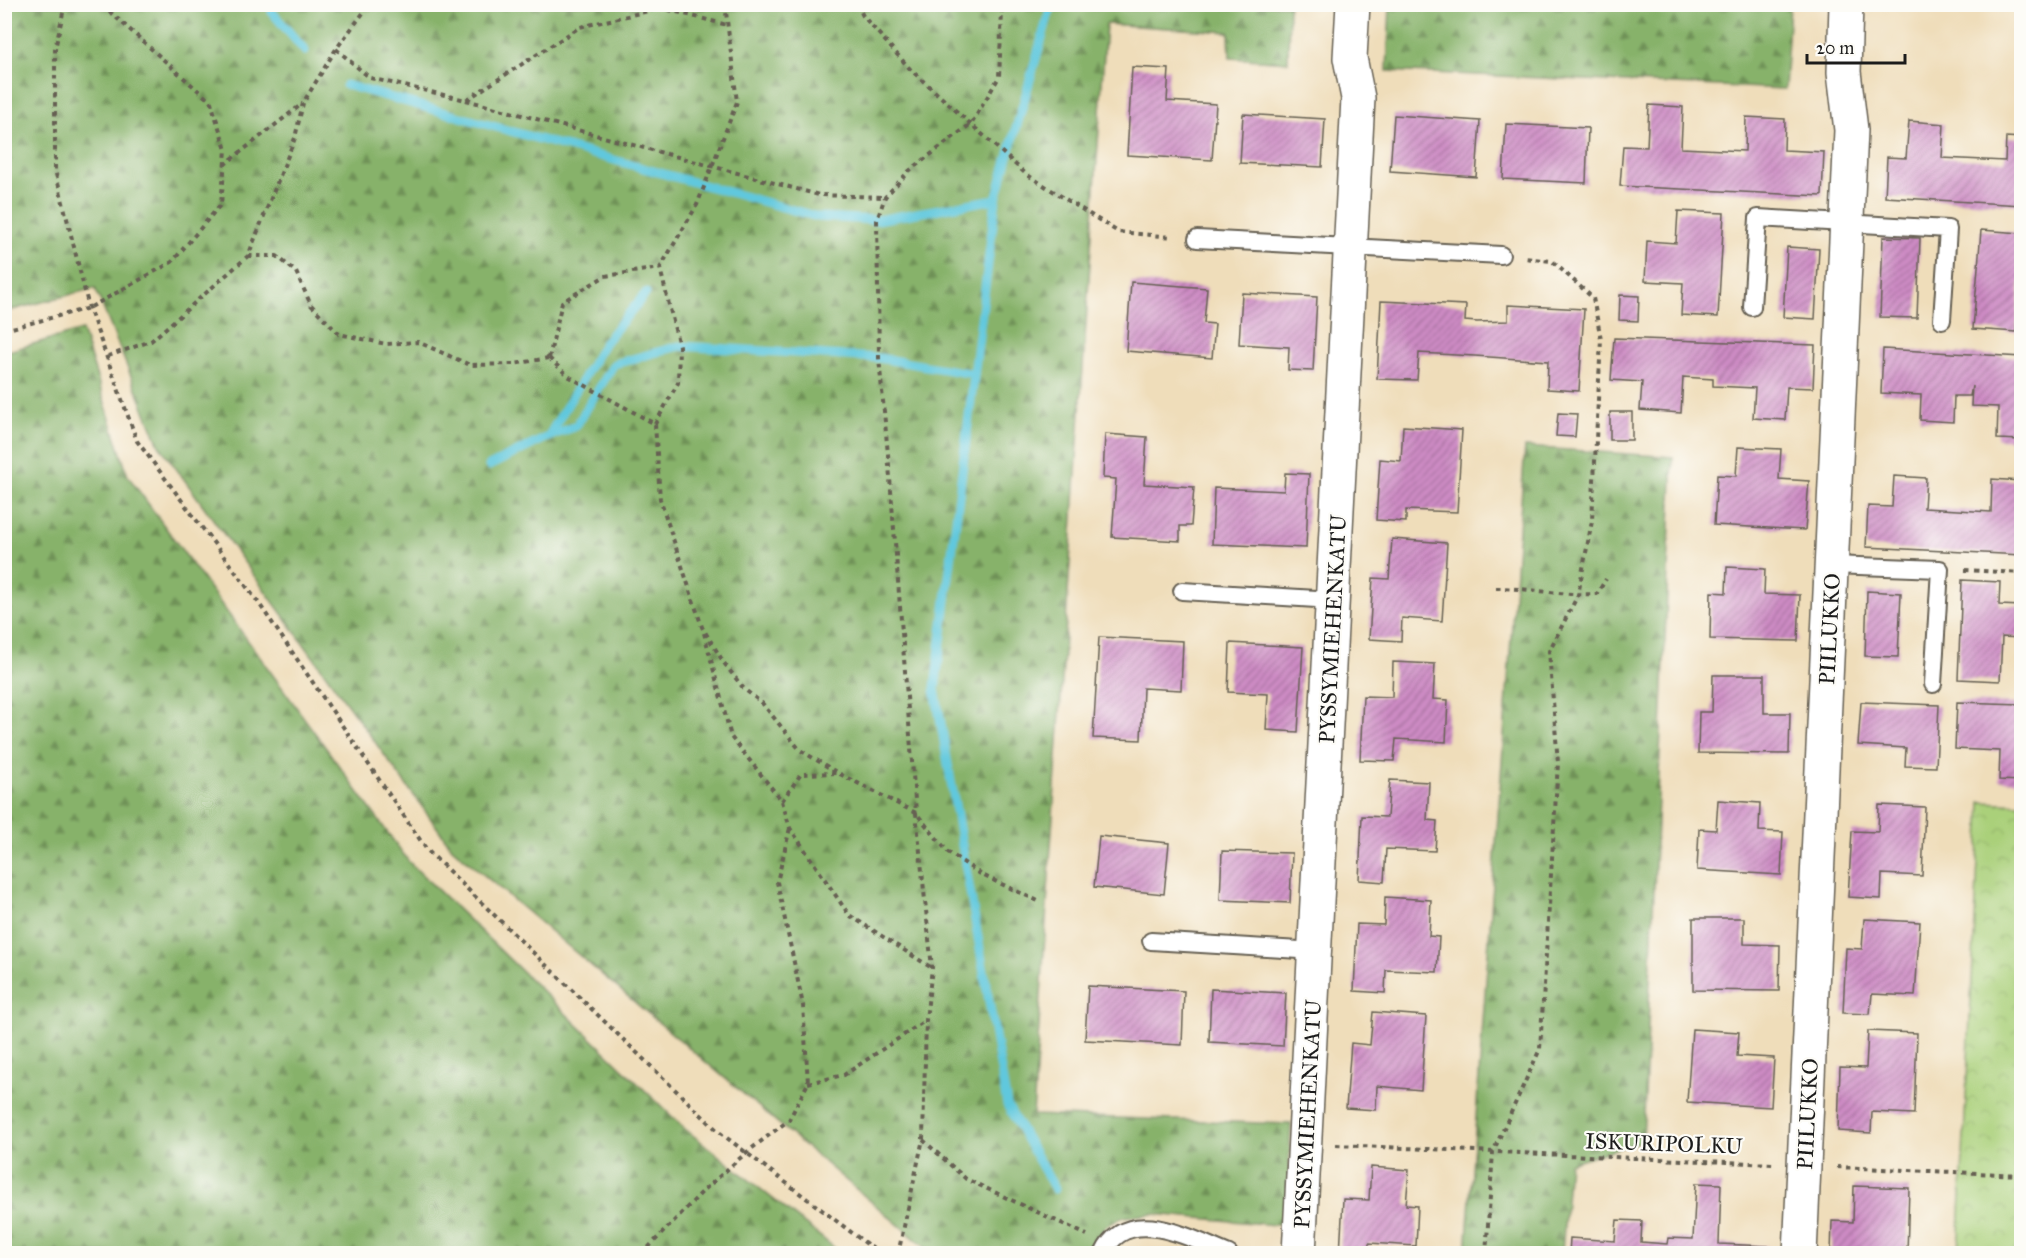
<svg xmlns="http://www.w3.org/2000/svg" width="2026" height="1258" font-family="'IM FELL Great Primer',serif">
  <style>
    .forest { fill: url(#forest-firs); stroke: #526743; stroke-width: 1.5 }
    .park { fill: url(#park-crowns); stroke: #63764b; stroke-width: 1.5 }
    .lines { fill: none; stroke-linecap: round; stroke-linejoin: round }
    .stream { stroke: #60c8dd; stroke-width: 9 }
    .building { fill: url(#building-hatch) }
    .lane-casing { stroke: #666053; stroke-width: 20 }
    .street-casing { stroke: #666053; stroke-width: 36 }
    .path { stroke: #666053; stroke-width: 4; stroke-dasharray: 4.5 4.5; stroke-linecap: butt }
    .lane { stroke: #fff; stroke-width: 16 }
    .street { stroke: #fff; stroke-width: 33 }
    .labels { text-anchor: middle; stroke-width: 4.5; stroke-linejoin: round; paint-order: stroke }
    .street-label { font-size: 22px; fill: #1c1c1c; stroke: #fdfcf7 }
  </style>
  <defs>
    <pattern id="forest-firs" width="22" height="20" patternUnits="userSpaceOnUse" patternTransform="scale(1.5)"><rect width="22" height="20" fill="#87b26a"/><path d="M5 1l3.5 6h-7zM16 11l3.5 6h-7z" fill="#6e9056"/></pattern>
    <pattern id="park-crowns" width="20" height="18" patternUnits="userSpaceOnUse" patternTransform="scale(1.5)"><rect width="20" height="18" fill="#aad07a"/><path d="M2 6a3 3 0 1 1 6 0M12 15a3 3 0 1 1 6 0" fill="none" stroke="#92b269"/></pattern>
    <pattern id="building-hatch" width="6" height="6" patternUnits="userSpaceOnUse" patternTransform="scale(1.5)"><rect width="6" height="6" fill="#cd8bc4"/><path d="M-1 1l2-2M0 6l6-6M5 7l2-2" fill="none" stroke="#a6719e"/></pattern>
  </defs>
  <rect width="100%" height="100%" fill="#fdfcf7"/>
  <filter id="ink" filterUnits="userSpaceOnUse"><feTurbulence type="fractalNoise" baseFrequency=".0167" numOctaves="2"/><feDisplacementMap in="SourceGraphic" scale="12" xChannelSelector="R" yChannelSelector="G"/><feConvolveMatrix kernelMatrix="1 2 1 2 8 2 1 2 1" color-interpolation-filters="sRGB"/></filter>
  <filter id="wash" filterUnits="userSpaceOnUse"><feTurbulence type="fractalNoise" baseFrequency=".008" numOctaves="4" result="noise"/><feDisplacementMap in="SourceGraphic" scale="24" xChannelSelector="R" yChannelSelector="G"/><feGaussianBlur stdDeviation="1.35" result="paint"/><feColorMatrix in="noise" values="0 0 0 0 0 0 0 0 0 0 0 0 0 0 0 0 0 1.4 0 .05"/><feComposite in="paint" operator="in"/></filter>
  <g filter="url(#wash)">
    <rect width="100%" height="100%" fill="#efddba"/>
    <g class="forest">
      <polygon points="5,5 1289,5 1288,62 1230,58 1229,32 1106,24 1033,1115 1291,1124 1286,1226 1153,1214 1123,1217 1106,1226 1090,1253 932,1253 452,848 159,445 95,288 5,312"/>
      <polygon points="1390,5 1790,5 1785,89 1387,71"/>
      <polygon points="82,330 128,476 409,862 685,1129 841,1253 5,1253 5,352"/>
      <polygon points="1525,447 1673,457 1643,1141 1569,1163 1562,1253 1466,1253"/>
    </g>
    <polygon class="park" points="1981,802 2021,804 2021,1253 1958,1253"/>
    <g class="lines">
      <g class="stream">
        <polyline points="1054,4 1049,13 996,199 935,689 1007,1105 1055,1189"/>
        <polyline points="272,12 305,51"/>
        <polyline points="346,85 818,217 877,220 996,199"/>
        <polyline points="548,437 605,342 646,293"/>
        <polyline points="489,466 548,437 576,426 614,364 679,346 879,358 974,374"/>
      </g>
    </g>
    <g id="blocks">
      <g class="building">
        <polygon points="1132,67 1169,69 1167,101 1216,104 1212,160 1127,155"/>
        <polygon points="1649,105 1683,107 1681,148 1745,151 1746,117 1785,119 1784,150 1824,152 1822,196 1620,186 1623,146 1647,147"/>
        <polygon points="1243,114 1325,119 1322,167 1240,163"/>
        <polygon points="1394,115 1480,121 1476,177 1390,171"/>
        <polygon points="1909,121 1944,124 1942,158 2005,161 2006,137 2022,138 2022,205 1885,197 1887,157 1906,158"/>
        <polygon points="1506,124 1588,128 1586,183 1503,179"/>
        <polygon points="1678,211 1724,213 1718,317 1681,315 1683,283 1645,281 1647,241 1676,243"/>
        <polygon points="1981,230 2021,233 2019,255 2022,255 2022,283 2020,282 2016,332 1973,329"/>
        <polygon points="1883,237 1920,238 1917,318 1880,317"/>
        <polygon points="1787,247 1819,249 1815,319 1783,317"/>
        <polygon points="1131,282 1207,288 1204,323 1215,324 1212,358 1126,351"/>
        <polygon points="1242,293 1317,297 1313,371 1288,370 1289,347 1239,344"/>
        <polygon points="1620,295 1639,296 1638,321 1619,320"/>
        <polygon points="1381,301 1466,305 1465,321 1477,322 1508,321 1508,305 1584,309 1579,391 1547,389 1548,361 1475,356 1419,353 1417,380 1377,379"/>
        <polygon points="1614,338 1815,345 1813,388 1787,387 1785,420 1753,418 1755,388 1713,386 1713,379 1683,377 1681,413 1640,410 1642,382 1611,380"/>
        <polygon points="1883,349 2022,357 2022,440 1997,439 1998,407 1971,406 1972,386 1970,396 1954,396 1953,422 1920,420 1921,395 1881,393"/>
        <rect x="1610" y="412" width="22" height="28"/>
        <polygon points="1558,413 1577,414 1575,437 1556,436"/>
        <polygon points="1403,426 1462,430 1457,512 1406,510 1406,522 1376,520 1380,459 1401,461"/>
        <polygon points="1105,434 1147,437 1144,484 1194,487 1191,526 1180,526 1180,541 1112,537 1116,479 1103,478"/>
        <polygon points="1738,447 1781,449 1779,479 1809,481 1805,530 1714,525 1717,475 1736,476"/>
        <polygon points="1285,473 1309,474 1306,548 1212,544 1214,488 1284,491"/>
        <polygon points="1894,476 1926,478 1924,508 1991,512 1992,479 2021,481 2022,555 1866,547 1868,506 1892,507"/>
        <polygon points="1392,539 1447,543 1442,621 1402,618 1401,641 1369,639 1373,578 1389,579"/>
        <polygon points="1727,567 1765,569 1764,594 1800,595 1798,641 1710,639 1711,592 1726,593"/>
        <polygon points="1962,580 2000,582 1999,605 2022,606 2022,638 2002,637 2000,681 1958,679"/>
        <polygon points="1867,591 1901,593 1898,657 1865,656"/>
        <polygon points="1099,637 1183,641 1181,690 1143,688 1141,740 1093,738"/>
        <polygon points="1230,643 1303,647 1298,732 1266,730 1268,694 1228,692"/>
        <polygon points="1393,662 1435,664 1433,699 1448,700 1446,742 1396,739 1394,761 1360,760 1363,696 1392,697"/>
        <polygon points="1713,675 1764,675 1764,713 1790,713 1789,754 1698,753 1699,712 1712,712"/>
        <polygon points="1861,702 1939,705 1936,767 1905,766 1906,748 1858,745"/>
        <polygon points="1957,702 2022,704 2022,781 1999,780 2000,751 1955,749"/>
        <polygon points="1390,780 1429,782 1427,820 1437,821 1435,851 1386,849 1384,882 1359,880 1362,816 1387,817"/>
        <polygon points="1718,800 1760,803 1759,831 1783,832 1781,875 1697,870 1699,829 1716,830"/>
        <polygon points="1879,805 1925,807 1922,876 1882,874 1881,899 1848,897 1852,831 1878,832"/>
        <polygon points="1099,836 1169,843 1164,894 1094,887"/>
        <polygon points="1222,851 1292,853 1290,903 1220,900"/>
        <polygon points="1385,897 1431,900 1429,936 1439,937 1437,972 1386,970 1385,993 1354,991 1357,924 1384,925"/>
        <polygon points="1693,918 1744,918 1744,944 1780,945 1779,991 1693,990"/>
        <polygon points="1864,919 1920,922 1915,996 1872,994 1870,1014 1843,1013 1846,948 1862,949"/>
        <polygon points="1088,986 1184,991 1182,1045 1085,1040"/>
        <polygon points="1211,989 1286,993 1283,1046 1209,1042"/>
        <polygon points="1373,1012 1426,1016 1421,1090 1377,1086 1376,1110 1346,1108 1351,1043 1370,1045"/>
        <polygon points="1692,1029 1739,1032 1737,1056 1774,1058 1771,1107 1687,1102"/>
        <polygon points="1868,1031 1917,1033 1914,1114 1872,1112 1871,1133 1838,1131 1840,1067 1866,1068"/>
        <polygon points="1371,1167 1409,1170 1406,1205 1418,1206 1416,1246 1369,1243 1368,1254 1340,1254 1343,1199 1369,1200"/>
        <polygon points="1696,1183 1721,1184 1719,1244 1768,1246 1768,1254 1569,1254 1570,1238 1615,1241 1617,1220 1642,1221 1641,1242 1667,1244 1668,1238 1693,1239"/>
        <polygon points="1854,1186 1909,1188 1907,1254 1831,1254 1832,1221 1853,1222"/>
      </g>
    </g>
  </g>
  <g filter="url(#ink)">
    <use href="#blocks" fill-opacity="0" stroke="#666053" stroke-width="1.5"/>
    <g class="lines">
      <g class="lane-casing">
        <g id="lane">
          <polyline points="1197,239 1501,255"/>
          <polyline points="1752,307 1758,218 1948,229 1942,320"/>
          <polyline points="1832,565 1940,569 1933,684"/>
          <polyline points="1182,591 1333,600"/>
          <polyline points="1151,941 1316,951"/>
          <path d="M1103,1254c24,-52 88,-15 126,0"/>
        </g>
      </g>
      <g class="street-casing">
        <g id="street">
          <polyline points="1299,1254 1358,98 1350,58 1353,4"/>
          <polyline points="1800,1254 1851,130 1844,72 1846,4"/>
        </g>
      </g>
      <g class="path">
        <polyline points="65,4 55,49 55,170 89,308 137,441 258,602 427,850 719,1132 880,1254"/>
        <polyline points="857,4 863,16 911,70 1026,174 1118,232 1173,237"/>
        <polyline points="336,49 370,78 466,100 580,27 661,8 727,25"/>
        <polyline points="466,100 819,195 885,197"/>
        <polyline points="224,165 302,104"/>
        <polyline points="248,256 277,256 296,272 311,305 339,334 386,344 418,342 470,365 514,364 549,358"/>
        <polyline points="4,330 89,308 172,262 221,204 226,150 211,102 101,4"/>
        <polyline points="108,356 151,341 248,256 295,138 303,103 336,49 370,4"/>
        <polyline points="549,358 568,376 655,424 660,499 702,627 724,663 744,689 762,703 800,750 838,773 916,813 948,852 982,875 1038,901"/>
        <polyline points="549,358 562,302 605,276 660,268 697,205 737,102 725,4"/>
        <polyline points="655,424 678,383 679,346 660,268"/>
        <polyline points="1965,570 2022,573"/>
        <path d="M1496,588c34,0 67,8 101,6l9,-15"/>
        <polyline points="704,633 731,737 782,801 790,828 849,915 932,968"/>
        <polyline points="782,801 801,774 836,773"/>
        <polyline points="808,1083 844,1075 926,1020"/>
        <polyline points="923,1140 966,1179 1087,1235"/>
        <polyline points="1336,1145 1773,1164"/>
        <polyline points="1837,1167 2022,1175"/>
        <polyline points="642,1254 703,1191 747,1152 789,1120 808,1083 803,1005 777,882 790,828"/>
        <polyline points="898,1254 923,1139 926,1020 932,968 916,813 889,465 879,358 877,220 885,197 909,171 972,123 999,77 1002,12 1001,4"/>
        <polyline points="1486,1254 1493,1152 1540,1049 1558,763 1549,651 1578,595 1592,521 1601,339 1593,298 1552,261 1525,258"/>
      </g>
      <use href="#lane" class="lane"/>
      <use href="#street" class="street"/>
    </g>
  </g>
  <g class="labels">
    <g class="street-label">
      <text transform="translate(1332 629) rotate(-87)" y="8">PYSSYMIEHENKATU</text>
      <text transform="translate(1829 629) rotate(-87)" y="8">PIILUKKO</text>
      <text transform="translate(1307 1114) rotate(-87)" y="8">PYSSYMIEHENKATU</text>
      <text transform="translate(1807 1114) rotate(-87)" y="8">PIILUKKO</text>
      <text transform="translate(1664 1143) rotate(2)" y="8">ISKURIPOLKU</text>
    </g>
  </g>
  <rect width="2026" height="1258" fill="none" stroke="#fdfcf7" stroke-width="24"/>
  <path d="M1807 54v9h98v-9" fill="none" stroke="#1c1c1c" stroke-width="3"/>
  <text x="1816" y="54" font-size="18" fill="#1c1c1c" stroke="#fdfcf7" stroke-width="4.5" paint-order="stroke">20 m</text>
</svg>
